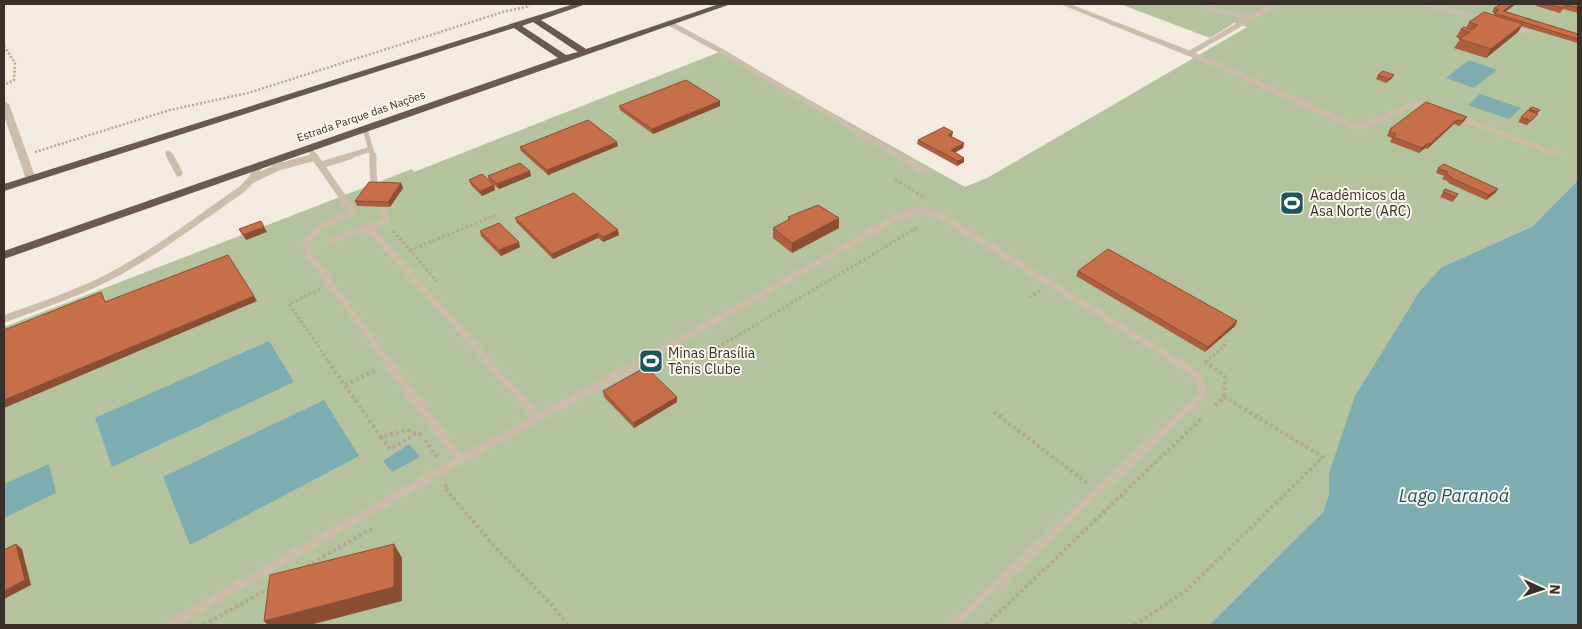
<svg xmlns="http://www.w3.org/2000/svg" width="1582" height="629" font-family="'IBM Plex Sans',sans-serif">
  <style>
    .green { fill: #b4c39e }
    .water { fill: #7dacb1 }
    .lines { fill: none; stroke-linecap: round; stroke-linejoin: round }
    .path-far2 { stroke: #b8a694; stroke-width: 2.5; stroke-dasharray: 2 2; stroke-linecap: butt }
    .path-far1 { stroke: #b8a694; stroke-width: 3; stroke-dasharray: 2.5 2.5; stroke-linecap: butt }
    .path { stroke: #b8a694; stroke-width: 4; stroke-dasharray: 3 3; stroke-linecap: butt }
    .service-far2 { stroke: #ccbcaa; stroke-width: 5 }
    .service-far1 { stroke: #ccbcaa; stroke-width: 7 }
    .service { stroke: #ccbcaa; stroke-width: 9 }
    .minor { fill: #ccbcaa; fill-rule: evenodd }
    .tertiary { fill: #ccbcaa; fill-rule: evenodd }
    .trunk { fill: #6a594e; fill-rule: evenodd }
    .wall { fill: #ab5f3f }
    .shaded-wall { fill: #8b4e33 }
    .building { fill: #c76f49; stroke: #8b4e33 }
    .labels { text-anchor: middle; stroke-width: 4; stroke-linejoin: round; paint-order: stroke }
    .far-street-label { font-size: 11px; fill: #39302a; stroke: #faf5ec }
    .poi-label { font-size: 14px; fill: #39302a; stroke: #faf5ec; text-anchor: start }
    .near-water-label { font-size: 18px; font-style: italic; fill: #1e545c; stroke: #faf5ec }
  </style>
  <rect width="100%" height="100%" fill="#f3ebdf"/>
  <polygon class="green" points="1120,4 1578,4 1578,180 1533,226 1442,267 1329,473 1329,494 1323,512 1209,625 4,625 4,327 412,169 414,172 722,51 965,187 987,178 1247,27 1234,23 1210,38"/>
  <g class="water">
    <polygon points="1469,60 1497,70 1474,88 1446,78"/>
    <polygon points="1480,94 1521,108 1509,119 1468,105"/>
    <polygon points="1578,180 1578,625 1209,625 1323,512 1329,494 1329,473 1355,396 1420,291 1442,267 1533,226"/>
    <polygon points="269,341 294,382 112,467 95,418"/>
    <polygon points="324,400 359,456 190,545 163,477"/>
    <polygon points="409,444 420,457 392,472 383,461"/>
    <polygon points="49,464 56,493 4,518 4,484"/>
  </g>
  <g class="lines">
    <g class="path-far2">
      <polyline points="4,46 15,63 14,80 4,85"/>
      <polyline points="35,152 170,110 248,93 503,12 530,6"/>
    </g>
    <g class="path-far1">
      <polyline points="895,179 925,198"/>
      <polyline points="393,231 439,284"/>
      <polyline points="410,250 499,214"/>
      <polyline points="320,289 289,304 329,362"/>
      <polyline points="1029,297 1040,291"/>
      <polyline points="687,350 702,357 918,227"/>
      <polyline points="1205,362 1224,347 1227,340"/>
    </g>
    <g class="path">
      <polyline points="328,361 381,437 407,430 421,435"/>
      <polyline points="1205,361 1225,377 1224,397"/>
      <polyline points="345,385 376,370"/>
      <polyline points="994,412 1087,483"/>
      <polyline points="381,437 390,449 419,432"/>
      <polyline points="425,440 437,457"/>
      <polyline points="447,485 444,487 494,546 552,605 568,625"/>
      <polyline points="307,566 373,528"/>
      <polyline points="204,625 271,587"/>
      <polyline points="986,625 1201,419"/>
      <polyline points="1135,625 1187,590 1323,457 1224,397 1215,406"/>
    </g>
    <g class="service-far2">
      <polyline points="1206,4 1210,9 1248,17 1254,17 1276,4"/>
      <polyline points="1425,4 1486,20"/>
      <polyline points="669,23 721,51 901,157"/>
      <polyline points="1511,28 1529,32"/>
      <polyline points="1190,53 1251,18"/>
      <polyline points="365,129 373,157"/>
      <polyline points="309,148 315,157"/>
      <polyline points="168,153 170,157"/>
      <polyline points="346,157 371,149"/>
    </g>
    <g class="service-far1">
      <polyline points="170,156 179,173"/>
      <polyline points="314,156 353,212 320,227 306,244 311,257 388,362"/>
      <polyline points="899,156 926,172"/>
      <polyline points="321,165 350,156"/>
      <polyline points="251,180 278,167 315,157"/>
      <polyline points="368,227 489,362"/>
      <path d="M330,241l57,-20c-11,-25 -15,-38 -14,-65"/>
      <path d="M4,319c35,-13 70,-24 103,-41 47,-24 90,-58 134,-88l10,-10 9,-15"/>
      <polyline points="642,362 900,216 923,211 939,215 1178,362"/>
    </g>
    <g class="service">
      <polyline points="387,361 460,460"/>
      <polyline points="487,361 538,417"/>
      <polyline points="169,625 460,460 644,361"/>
      <path d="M953,625l250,-230c-1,-19 -13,-25 -27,-34"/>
    </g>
    <path class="minor" d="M1060,4h10l149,58 134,61c26,-1 45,-20 70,-22l140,53 -1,2h-8l-132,-49c-26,2 -46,27 -73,21l-136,-62z"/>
    <polygon class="tertiary" points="4,101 9,104 36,179 35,181 31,182 26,179 4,116"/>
    <path class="trunk" d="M574,4h12l-45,16 45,29 133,-45h12l-727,255v-8l554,-193 -44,-30 -510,163v-7zM533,22l45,30 -12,3 -44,-29z"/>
  </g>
  <g class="wall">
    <polygon points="1537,4 1573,4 1578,5 1578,13 1563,9 1560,13 1536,6"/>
    <polygon points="1494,8 1578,34 1578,43 1521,26 1518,32 1486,58 1454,48 1460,39 1456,37 1461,29 1466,28 1469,22 1494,15 1494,13 1492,12"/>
    <polygon points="1378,75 1394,75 1391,79 1386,83 1376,79"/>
    <polygon points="619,106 720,106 653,134 620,110"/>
    <polygon points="1532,107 1540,110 1534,118 1527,125 1518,122 1521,117"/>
    <polygon points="1467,117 1464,121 1459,126 1454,124 1427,149 1425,148 1419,153 1390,142 1392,138 1387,136 1390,129"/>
    <polygon points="952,137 964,143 963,148 955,152 964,158 964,162 957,166 917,144 918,140"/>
    <polygon points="618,146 548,175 521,151 520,147"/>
    <polygon points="1438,168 1498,189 1495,193 1486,200 1448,183 1449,182 1442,179 1444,176 1436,173"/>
    <polygon points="530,171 531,176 499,189 494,185 495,190 482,196 471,185 469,180 489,181 488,176"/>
    <polygon points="401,183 403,188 390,207 357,206 355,201"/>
    <polygon points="1445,189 1458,194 1453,202 1440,197"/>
    <polygon points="788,217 839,228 792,253 773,238 773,228 788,220"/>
    <polygon points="515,218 619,235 603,242 598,238 553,259 517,223"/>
    <polygon points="480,231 520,247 501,256 481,236"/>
    <polygon points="1078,271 1237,321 1235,326 1205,352 1076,276"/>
    <polygon points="603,391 677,402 634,428 604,397"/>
  </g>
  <g class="shaded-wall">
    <polygon points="1513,4 1516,4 1501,15 1503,11"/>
    <polygon points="1523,24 1518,32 1486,58 1491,49"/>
    <polygon points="1394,75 1391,79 1386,83 1389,79"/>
    <polygon points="720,101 720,106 653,134 652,129"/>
    <polygon points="1467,117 1464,121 1459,126 1462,121"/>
    <polygon points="1457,120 1454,124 1427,149 1430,144"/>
    <polygon points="953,132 952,137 948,135"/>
    <polygon points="617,142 618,146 548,175 547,170"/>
    <polygon points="964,143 963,148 951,155 951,150"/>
    <polygon points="1428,143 1425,148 1419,153 1422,148"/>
    <polygon points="964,158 964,162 957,166 958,161"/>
    <polygon points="530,171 531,176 499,189 497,184"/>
    <polygon points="401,183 403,188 390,207 388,202"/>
    <polygon points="494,185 495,190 482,196 480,191"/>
    <polygon points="1498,189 1495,193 1486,200 1489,195"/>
    <polygon points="839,218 839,228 792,253 792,243"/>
    <polygon points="264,227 267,232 246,240 243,235"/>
    <polygon points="618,230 619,235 603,242 603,237"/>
    <polygon points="598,233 598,238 553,259 552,254"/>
    <polygon points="519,242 520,247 501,256 499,250"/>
    <polygon points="254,296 257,301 4,408 4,400"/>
    <polygon points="1237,321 1235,326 1205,352 1208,347"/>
    <polygon points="677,397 677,402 634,428 633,423"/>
    <polygon points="16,544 22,549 31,585 4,599 4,591"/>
    <polygon points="394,544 402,558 402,601 310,625 268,625 264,621"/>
  </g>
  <g class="building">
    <polygon points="1501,4 1513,4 1503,11 1578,34 1578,39 1494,13 1499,10 1494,8"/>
    <polygon points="1546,4 1573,4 1578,5 1578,8 1566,5 1562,8"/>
    <polygon points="1484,12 1523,24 1491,49 1459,39 1470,32 1461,29 1464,27 1472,30 1478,25 1469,22"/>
    <polygon points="1383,71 1394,75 1389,79 1378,75"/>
    <polygon points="686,80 720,101 652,129 619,106"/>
    <polygon points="1426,102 1467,117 1462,121 1457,120 1430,144 1428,143 1422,148 1393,137 1396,134 1389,131 1392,129 1390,129"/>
    <polygon points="1532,107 1540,110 1538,112 1529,109"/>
    <polygon points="1528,110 1538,114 1531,121 1521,117"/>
    <polygon points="588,120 617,142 547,170 520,147"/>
    <polygon points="944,127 953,132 948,135 964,143 951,150 964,158 958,161 918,140"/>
    <polygon points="520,163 530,171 497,184 488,176"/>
    <polygon points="1444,164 1498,189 1489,195 1451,178 1452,177 1445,174 1448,172 1438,168"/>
    <polygon points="482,174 494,185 480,191 469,180"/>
    <polygon points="369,182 401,183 388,202 355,201"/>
    <polygon points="1445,189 1458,194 1456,197 1443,192"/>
    <polygon points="574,193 618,230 603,237 598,233 552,254 515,218"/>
    <polygon points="818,205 839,218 792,243 773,228 790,219 788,217"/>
    <polygon points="261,221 264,227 243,235 239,229"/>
    <polygon points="499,223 519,242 499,250 480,231"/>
    <polygon points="1108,249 1237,321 1208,347 1078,271"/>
    <polygon points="228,255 254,296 4,400 4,330 101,292 105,302"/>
    <polygon points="646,367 677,397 633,423 603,391"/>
    <polygon points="16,544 25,580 4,591 4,550"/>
    <polygon points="394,544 394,587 264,621 270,575"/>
  </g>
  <defs>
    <g id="stadium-square" transform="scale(1.25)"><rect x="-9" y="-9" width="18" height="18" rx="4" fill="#1e545c" stroke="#faf5ec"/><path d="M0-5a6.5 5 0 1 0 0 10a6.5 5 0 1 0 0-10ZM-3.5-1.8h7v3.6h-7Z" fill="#fff"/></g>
  </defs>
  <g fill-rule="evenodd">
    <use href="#stadium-square" x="1292" y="203"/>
    <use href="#stadium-square" x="651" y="361"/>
  </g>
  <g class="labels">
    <g class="far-street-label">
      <text transform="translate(361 116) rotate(-19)" y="4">Estrada Parque das Nações</text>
    </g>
    <g class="poi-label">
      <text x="1310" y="200">Acadêmicos da<tspan x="1310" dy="16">Asa Norte (ARC)</tspan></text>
      <text x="668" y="358">Minas Brasília<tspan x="668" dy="16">Tênis Clube</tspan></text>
    </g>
    <g class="near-water-label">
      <text x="1454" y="502">Lago Paranoá</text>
    </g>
  </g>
  <rect width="1582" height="629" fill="none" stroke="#39302a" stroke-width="10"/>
  <g transform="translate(1542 589) rotate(93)" stroke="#faf5ec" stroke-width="4" paint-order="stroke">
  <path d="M0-4L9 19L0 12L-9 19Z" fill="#39302a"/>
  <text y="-8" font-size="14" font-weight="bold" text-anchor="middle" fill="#39302a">N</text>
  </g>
</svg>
